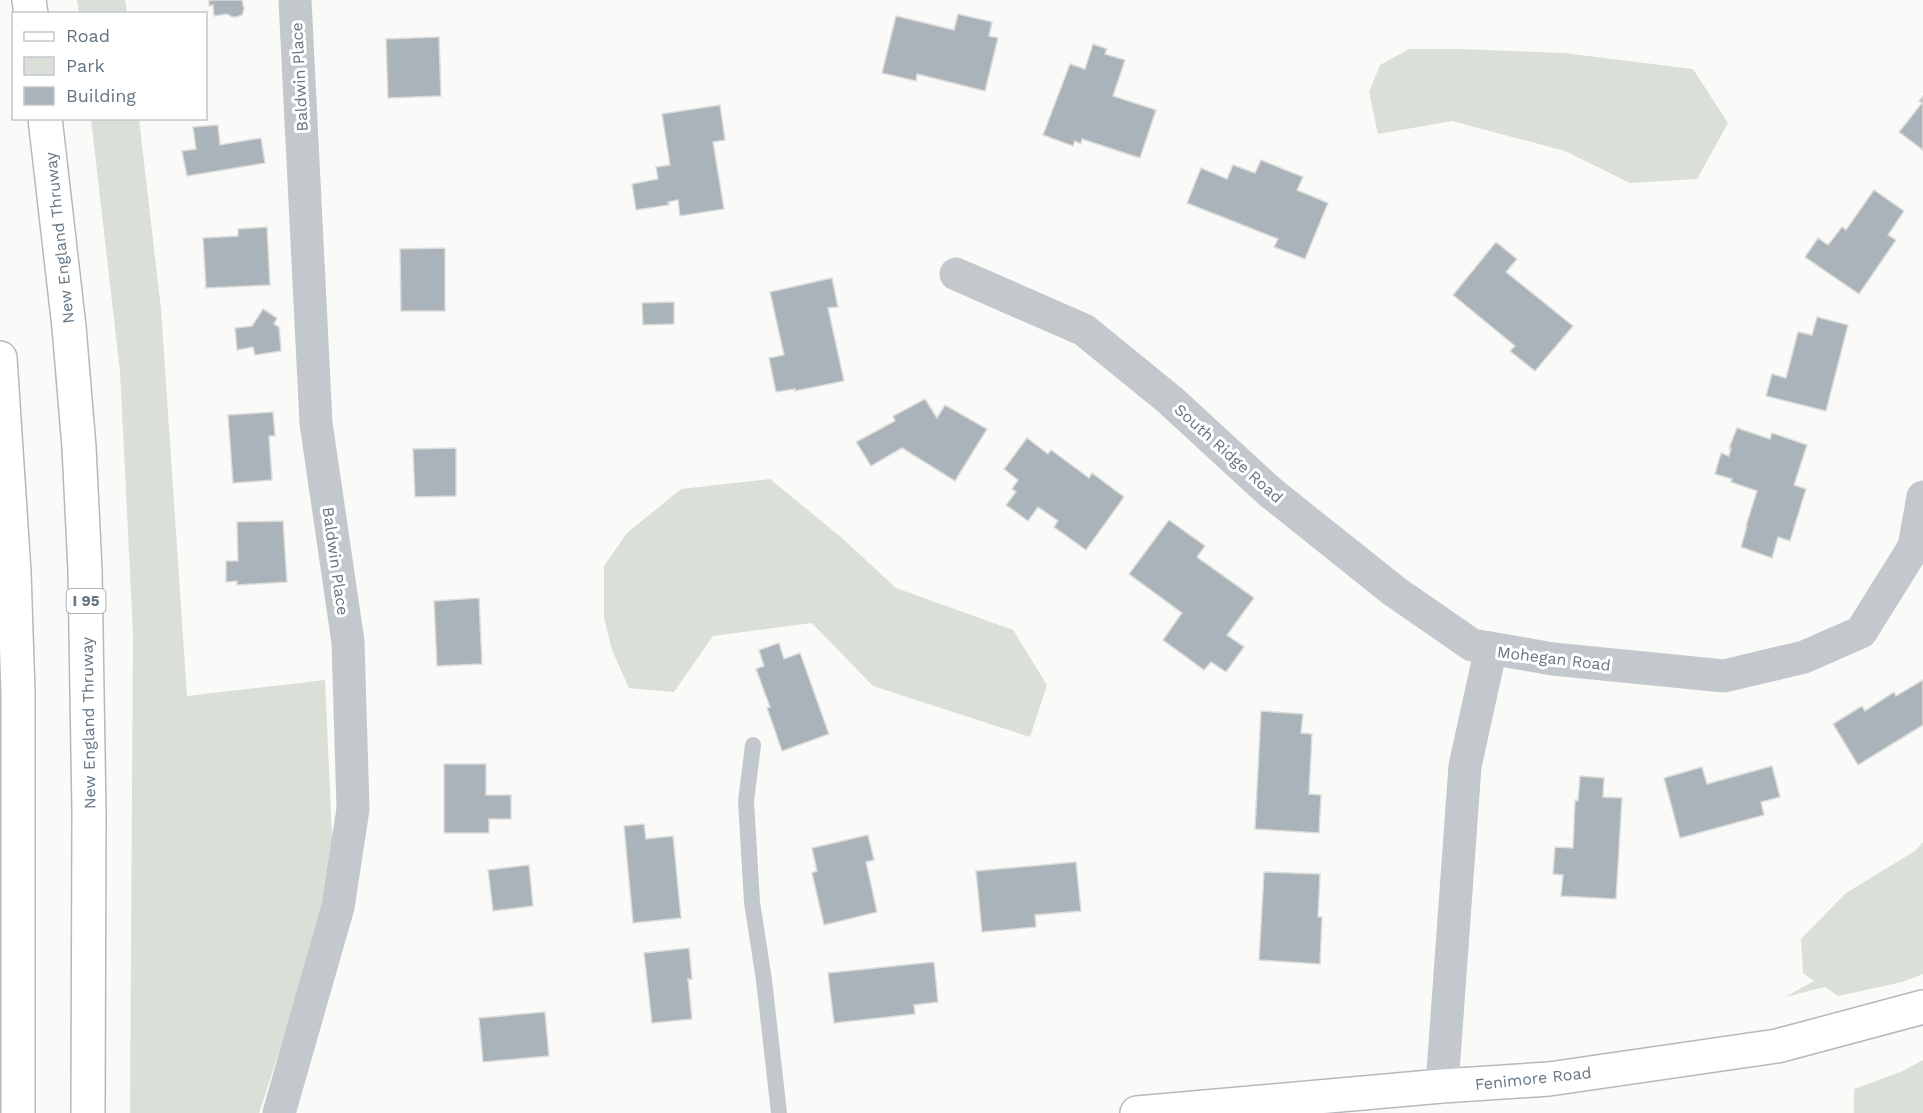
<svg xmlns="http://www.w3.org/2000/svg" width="1923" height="1113" font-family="'Work Sans',sans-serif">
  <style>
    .green { fill: #dadfd7 }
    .building { fill: #aab3b9; stroke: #dcdcda; stroke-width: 1.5 }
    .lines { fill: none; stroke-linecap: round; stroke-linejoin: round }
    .secondary-casing { stroke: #b3babf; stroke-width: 36 }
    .highway-casing { stroke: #b4b9bd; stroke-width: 36 }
    .lane { stroke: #c3c8cc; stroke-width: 16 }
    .street { stroke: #c3c8cc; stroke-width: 33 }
    .secondary { stroke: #fff; stroke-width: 33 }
    .highway { stroke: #fff; stroke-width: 33 }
    .labels { text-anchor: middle; stroke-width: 6; stroke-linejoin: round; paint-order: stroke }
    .shield { fill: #fff; stroke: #939fa8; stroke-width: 1.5 }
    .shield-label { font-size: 15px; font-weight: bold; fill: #657683 }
    .street-label { font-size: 16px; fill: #657683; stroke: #fff }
  </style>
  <rect width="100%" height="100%" fill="#fafaf8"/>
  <g class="green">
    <polygon points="77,0 125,0 127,13 79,13"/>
    <polygon points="1409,49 1459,49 1564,53 1693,69 1728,123 1697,179 1630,183 1565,151 1452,121 1378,134 1369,92 1380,65"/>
    <polygon points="91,119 139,119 161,309 187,696 325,680 333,858 310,957 259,1113 130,1113 133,633 120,371"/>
    <polygon points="770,479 842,538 896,588 1013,630 1047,685 1030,737 873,686 812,623 713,636 674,692 629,688 612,650 604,618 604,566 627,533 681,489"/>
    <polygon points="1923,842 1923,974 1902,982 1838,996 1825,987 1785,997 1814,981 1803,973 1801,939 1846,893 1915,851"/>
    <polygon points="1923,1060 1923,1113 1854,1113 1854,1089 1903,1071"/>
  </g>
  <g class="building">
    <polygon points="209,0 242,0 244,9 242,15 236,17 232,17 227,14 214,16 213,5 209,6"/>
    <polygon points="958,14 992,22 989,36 998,38 985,91 917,74 916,81 882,73 896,16 954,30"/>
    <polygon points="439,37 441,96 388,98 386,39"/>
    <polygon points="1093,44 1107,49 1105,54 1125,60 1113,96 1156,110 1140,158 1082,139 1081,144 1075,141 1073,146 1043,135 1070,64 1085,69"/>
    <polygon points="1923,96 1923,150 1899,132 1922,103 1919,101"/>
    <polygon points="720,105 725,140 713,142 724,209 680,216 678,200 668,202 669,205 636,210 632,184 658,179 656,167 670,165 662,114"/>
    <polygon points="218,125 220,145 261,138 265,163 187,176 182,151 196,149 193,127"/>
    <polygon points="1261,160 1303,177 1297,190 1328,203 1305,259 1274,247 1278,239 1187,203 1201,168 1227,179 1233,165 1255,173"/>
    <polygon points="1874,190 1904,211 1888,235 1896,240 1859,294 1805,257 1818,238 1828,245 1842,227 1846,230"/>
    <polygon points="267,227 270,285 206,288 203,238 238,236 238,229"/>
    <polygon points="1496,242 1517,259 1506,272 1573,326 1535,371 1510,351 1515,346 1453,295"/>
    <polygon points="445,248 445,311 401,311 400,249"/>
    <polygon points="832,278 838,307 828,308 844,381 795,391 795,389 776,392 769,358 784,355 770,292"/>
    <polygon points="674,302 674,324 643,325 642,303"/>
    <polygon points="263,309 277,318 274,324 279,327 281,351 255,355 253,347 237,350 235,328 252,326"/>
    <polygon points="1817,317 1848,325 1826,411 1766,396 1772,374 1786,378 1798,332 1812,335"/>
    <polygon points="925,399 937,418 945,405 987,429 955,481 902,448 871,466 856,442 895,421 893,416"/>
    <polygon points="273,412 275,436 269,436 272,480 233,483 228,415"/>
    <polygon points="1737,428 1770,439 1772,433 1807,445 1794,485 1806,489 1790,541 1778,537 1772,558 1741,547 1747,526 1746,526 1757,491 1731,482 1732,479 1715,474 1721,453 1729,456 1731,448 1729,448"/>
    <polygon points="1027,438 1048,454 1051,450 1089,478 1092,473 1124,497 1086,550 1054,527 1058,521 1038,507 1028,521 1006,505 1016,492 1012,489 1018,480 1004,469"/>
    <polygon points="456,448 456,496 415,497 413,449"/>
    <polygon points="1169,520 1205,546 1197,557 1254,598 1227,635 1244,647 1226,672 1211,662 1204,670 1163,640 1182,613 1129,574"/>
    <polygon points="283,521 287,582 237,585 237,581 226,582 226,561 238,561 237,522"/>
    <polygon points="479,598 482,664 437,666 434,601"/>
    <polygon points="779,643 784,659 800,653 829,734 782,751 767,708 770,707 756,669 764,666 759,650"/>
    <polygon points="1923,680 1923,725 1858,765 1833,724 1862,706 1865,711 1894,692 1896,696"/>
    <polygon points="1261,711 1303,714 1301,733 1312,734 1309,794 1321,795 1319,833 1255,829"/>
    <polygon points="444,764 486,764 486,795 511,795 511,819 489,819 489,833 444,833"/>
    <polygon points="1772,766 1780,797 1761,802 1764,815 1680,838 1664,778 1702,767 1707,784"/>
    <polygon points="1580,776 1604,778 1603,797 1622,798 1616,899 1561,896 1563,875 1553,874 1555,847 1573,848 1575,800 1578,801"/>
    <polygon points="644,824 646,839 673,836 681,918 633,923 624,826"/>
    <polygon points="868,835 874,860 866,862 877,912 824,925 812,873 817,871 812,848"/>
    <polygon points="1076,862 1081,911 1035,915 1036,927 982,932 976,871"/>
    <polygon points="529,865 533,906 493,911 488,870"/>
    <polygon points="1264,872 1320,874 1318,917 1322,917 1320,964 1259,960"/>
    <polygon points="689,948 692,979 688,979 692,1019 652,1023 644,953"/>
    <polygon points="934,962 938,1002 914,1005 915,1014 834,1023 828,973"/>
    <polygon points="545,1012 549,1056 483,1062 479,1018"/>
  </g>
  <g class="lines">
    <g class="secondary-casing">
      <polyline id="secondary" points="1137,1113 1442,1086 1549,1079 1777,1046 1923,1007"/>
    </g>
    <g class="highway-casing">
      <g id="highway">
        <polyline points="29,0 31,14"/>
        <polyline points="45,118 69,327 79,447 85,570 89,813 88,1113"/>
        <polyline points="0,358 14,572 18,693 18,1113"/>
      </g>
    </g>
    <polyline class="lane" points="753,745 746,801 752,902 764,980 779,1113"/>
    <g class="street">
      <polyline points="956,274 1084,330 1170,400 1270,492 1394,591 1472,645 1553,659 1724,676 1804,657 1861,632 1914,547 1923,497"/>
      <polyline points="1442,1086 1465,766 1491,648"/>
      <polyline points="279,1113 338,907 353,809 348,642 316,423 295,0"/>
    </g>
    <use href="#secondary" class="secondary"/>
    <use href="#highway" class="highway"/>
  </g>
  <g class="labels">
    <rect class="shield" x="66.5" y="589" width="39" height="24" rx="4.5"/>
    <g class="shield-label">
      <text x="86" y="606">I 95</text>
    </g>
    <g class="street-label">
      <text transform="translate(299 77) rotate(-93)" y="6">Baldwin Place</text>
      <text transform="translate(59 238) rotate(-96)" y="6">New England Thruway</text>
      <text transform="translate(1229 453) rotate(42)" y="6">South Ridge Road</text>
      <text transform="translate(336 561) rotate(82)" y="6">Baldwin Place</text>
      <text transform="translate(1554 658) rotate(7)" y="6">Mohegan Road</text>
      <text transform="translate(88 723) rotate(-91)" y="6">New England Thruway</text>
      <text transform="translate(1533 1078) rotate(-6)" y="6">Fenimore Road</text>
    </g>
  </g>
  <rect x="12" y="12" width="195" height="108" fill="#ffffff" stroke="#c1c8cd" stroke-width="1.5"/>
  <rect x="24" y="32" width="30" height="9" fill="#ffffff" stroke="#c1c8cd" stroke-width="1.5"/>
  <text x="66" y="42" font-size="18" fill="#657683">Road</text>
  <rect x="24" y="57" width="30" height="18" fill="#dadfd7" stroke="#c1c8cd" stroke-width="1.5"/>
  <text x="66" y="72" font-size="18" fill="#657683">Park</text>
  <rect x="24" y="87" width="30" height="18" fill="#aab3b9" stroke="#c1c8cd" stroke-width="1.5"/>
  <text x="66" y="102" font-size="18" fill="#657683">Building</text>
</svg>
